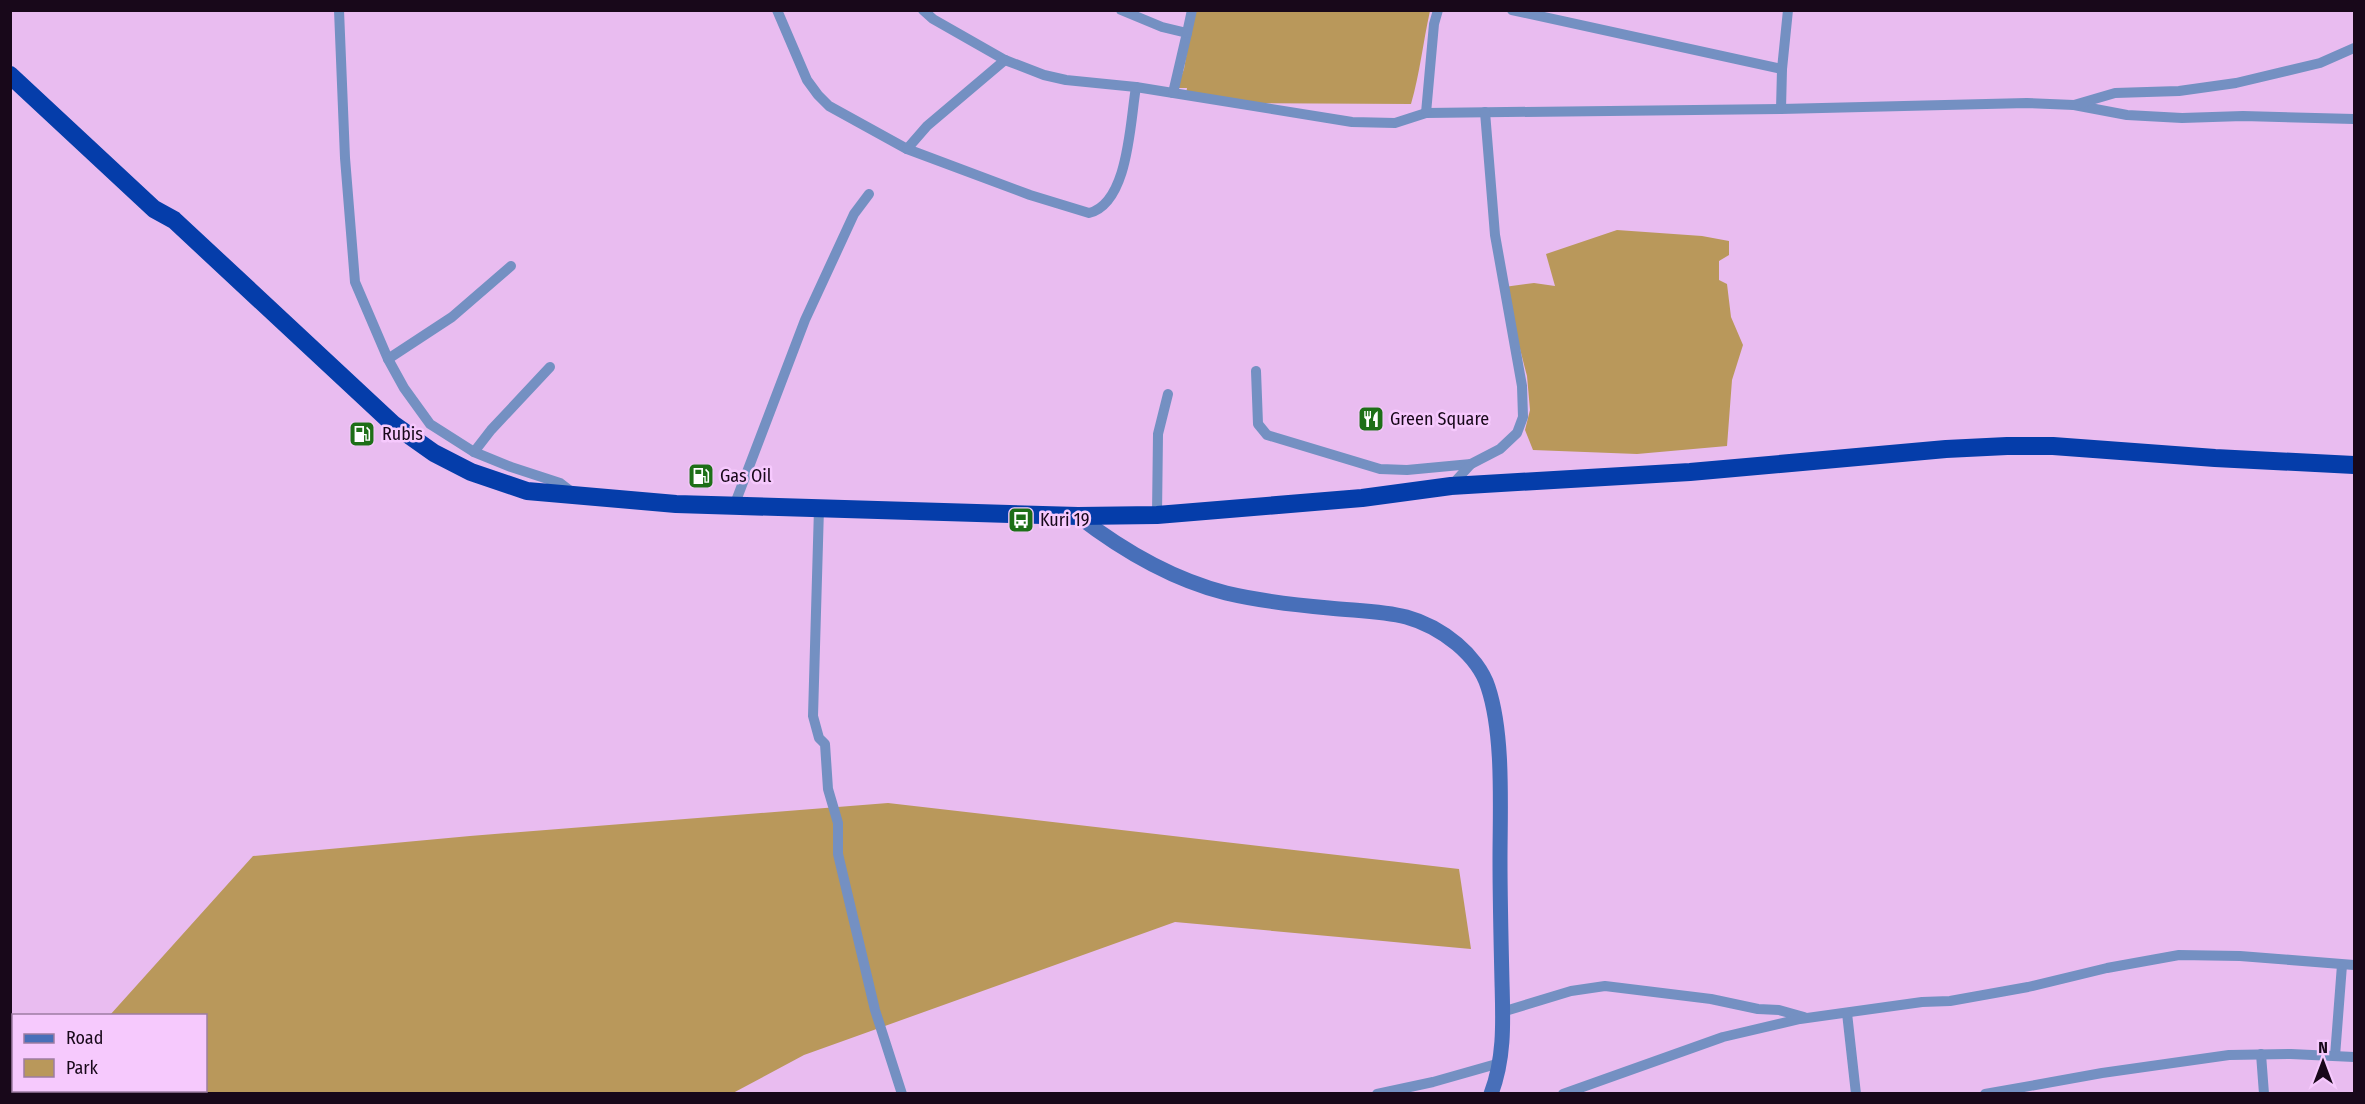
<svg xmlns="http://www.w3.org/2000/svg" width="2365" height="1104" font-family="'Fira Sans Condensed',sans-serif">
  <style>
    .green { fill: #b9985b }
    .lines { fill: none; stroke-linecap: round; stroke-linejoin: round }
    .street { stroke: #7490c2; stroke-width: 10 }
    .secondary { stroke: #486fb9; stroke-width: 15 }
    .highway { stroke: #053daa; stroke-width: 18 }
    .labels { text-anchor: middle; stroke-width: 5; stroke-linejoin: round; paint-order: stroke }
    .poi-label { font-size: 18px; fill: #18081a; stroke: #f6c9fd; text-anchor: start }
  </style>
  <rect width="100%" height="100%" fill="#e9bcf0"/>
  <g class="green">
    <path d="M1194,11h236c-7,31 -10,62 -19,93l-166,-1 -59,-9 1,-6h-10l7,-19z"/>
    <polygon points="1617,230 1702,236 1729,241 1729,255 1719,261 1719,280 1727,284 1731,317 1743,345 1732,380 1727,446 1637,454 1533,450 1525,430 1530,410 1527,376 1504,287 1534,283 1555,286 1546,254"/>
    <polygon points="888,803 1459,869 1471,949 1175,922 804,1055 733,1093 11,1094 16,1090 206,1090 206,1016 110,1015 253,856 470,836"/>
  </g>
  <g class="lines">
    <g class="street">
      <polyline points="339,10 345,158 355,282 388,359 404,388 430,424 474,452 511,467 560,483 573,493"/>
      <path d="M777,10l30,70 11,15 11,11 78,43 123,46 59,18c40,-10 41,-92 47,-126"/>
      <polyline points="923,10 933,19 1005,60 1044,75 1066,80 1136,87 1352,122 1395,123 1426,113 1781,109 2027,103 2074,105 2127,115 2182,118 2243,116 2354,119"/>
      <polyline points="1121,10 1162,27 1187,33 1173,93"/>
      <polyline points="1512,10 1782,69"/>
      <polyline points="1187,33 1192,10"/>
      <polyline points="2074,105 2115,93 2179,91 2236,83 2320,63 2354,48"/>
      <polyline points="1781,109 1782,69 1788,10"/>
      <polyline points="1426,113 1434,24 1438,10"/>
      <polyline points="907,149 927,126 1005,60"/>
      <polyline points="388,359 452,317 511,266"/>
      <polyline points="1256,371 1258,424 1267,435 1380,469 1407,470 1471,464"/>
      <polyline points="474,452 491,430 550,367"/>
      <polyline points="1451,486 1471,464 1500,449 1517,433 1523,417 1522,386 1495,235 1485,112"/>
      <polyline points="734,506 805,320 854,214 869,194"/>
      <polyline points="819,508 813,716 819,738 825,744 828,789 838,823 838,854 875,1010 902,1094"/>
      <polyline points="1157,515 1158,434 1168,394"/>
      <polyline points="1502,1012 1571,991 1605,986 1711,999 1758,1009 1779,1010 1804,1017"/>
      <polyline points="1847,1013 1856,1094"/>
      <polyline points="2261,1054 2264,1094"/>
      <polyline points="2335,1056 2342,965"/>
      <polyline points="1377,1094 1433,1082 1500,1063"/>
      <polyline points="1563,1094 1723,1037 1800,1019 1922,1002 1950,1001 2028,987 2107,968 2179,955 2240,956 2354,965"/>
      <polyline points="1985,1094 2102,1073 2229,1055 2291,1054 2354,1057"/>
    </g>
    <path class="secondary" d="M1078,516c44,34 93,63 148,77 34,8 68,12 103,15 52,5 85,1 128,36 13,11 26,27 31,43 16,48 12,121 12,172 0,41 1,82 2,123 1,38 3,75 -11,112"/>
    <polyline class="highway" points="10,75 154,209 174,220 393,424 434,453 471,472 527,491 676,504 1078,516 1157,515 1362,498 1451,486 1690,472 1946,449 2007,446 2053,446 2215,458 2354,465"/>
  </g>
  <defs>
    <g id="restaurant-square" transform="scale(1.35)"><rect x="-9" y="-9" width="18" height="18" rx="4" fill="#1d6f17" stroke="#f6c9fd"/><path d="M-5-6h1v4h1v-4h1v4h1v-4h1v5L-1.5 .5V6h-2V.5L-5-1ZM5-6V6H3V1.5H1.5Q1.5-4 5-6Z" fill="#fff"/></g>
    <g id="fuel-square" transform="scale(1.35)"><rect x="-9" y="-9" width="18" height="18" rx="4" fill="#1d6f17" stroke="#f6c9fd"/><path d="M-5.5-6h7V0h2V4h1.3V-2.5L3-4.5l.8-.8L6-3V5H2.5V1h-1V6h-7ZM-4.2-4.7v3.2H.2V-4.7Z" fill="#fff"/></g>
    <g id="bus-square" transform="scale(1.35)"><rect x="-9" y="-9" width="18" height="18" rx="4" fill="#1d6f17" stroke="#f6c9fd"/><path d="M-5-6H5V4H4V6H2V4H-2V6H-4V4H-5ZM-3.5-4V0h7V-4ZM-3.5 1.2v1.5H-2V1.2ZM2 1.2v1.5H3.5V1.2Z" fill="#fff"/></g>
  </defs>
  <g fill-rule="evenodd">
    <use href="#restaurant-square" x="1371" y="419"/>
    <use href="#fuel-square" x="362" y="434"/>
    <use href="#fuel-square" x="701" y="476"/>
    <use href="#bus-square" x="1021" y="520"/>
  </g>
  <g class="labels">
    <g class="poi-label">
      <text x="1390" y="425">Green Square</text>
      <text x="382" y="440">Rubis</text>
      <text x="720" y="482">Gas Oil</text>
      <text x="1040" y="526">Kuri 19</text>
    </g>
  </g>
  <rect width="2365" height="1104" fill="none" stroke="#18081a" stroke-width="24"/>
  <rect x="12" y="1014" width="195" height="78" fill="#f6c9fd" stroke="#9d7ca2" stroke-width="1.5"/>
  <rect x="24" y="1034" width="30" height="9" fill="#486fb9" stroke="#9d7ca2" stroke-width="1.5"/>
  <text x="66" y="1044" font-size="18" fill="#18081a">Road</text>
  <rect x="24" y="1059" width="30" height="18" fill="#b9985b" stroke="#9d7ca2" stroke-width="1.5"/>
  <text x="66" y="1074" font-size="18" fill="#18081a">Park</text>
  <g transform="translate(2323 1062)" stroke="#f6c9fd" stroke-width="4.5" paint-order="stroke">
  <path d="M0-4.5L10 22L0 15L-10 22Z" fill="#18081a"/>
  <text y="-9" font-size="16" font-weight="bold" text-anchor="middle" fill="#18081a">N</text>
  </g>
</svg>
